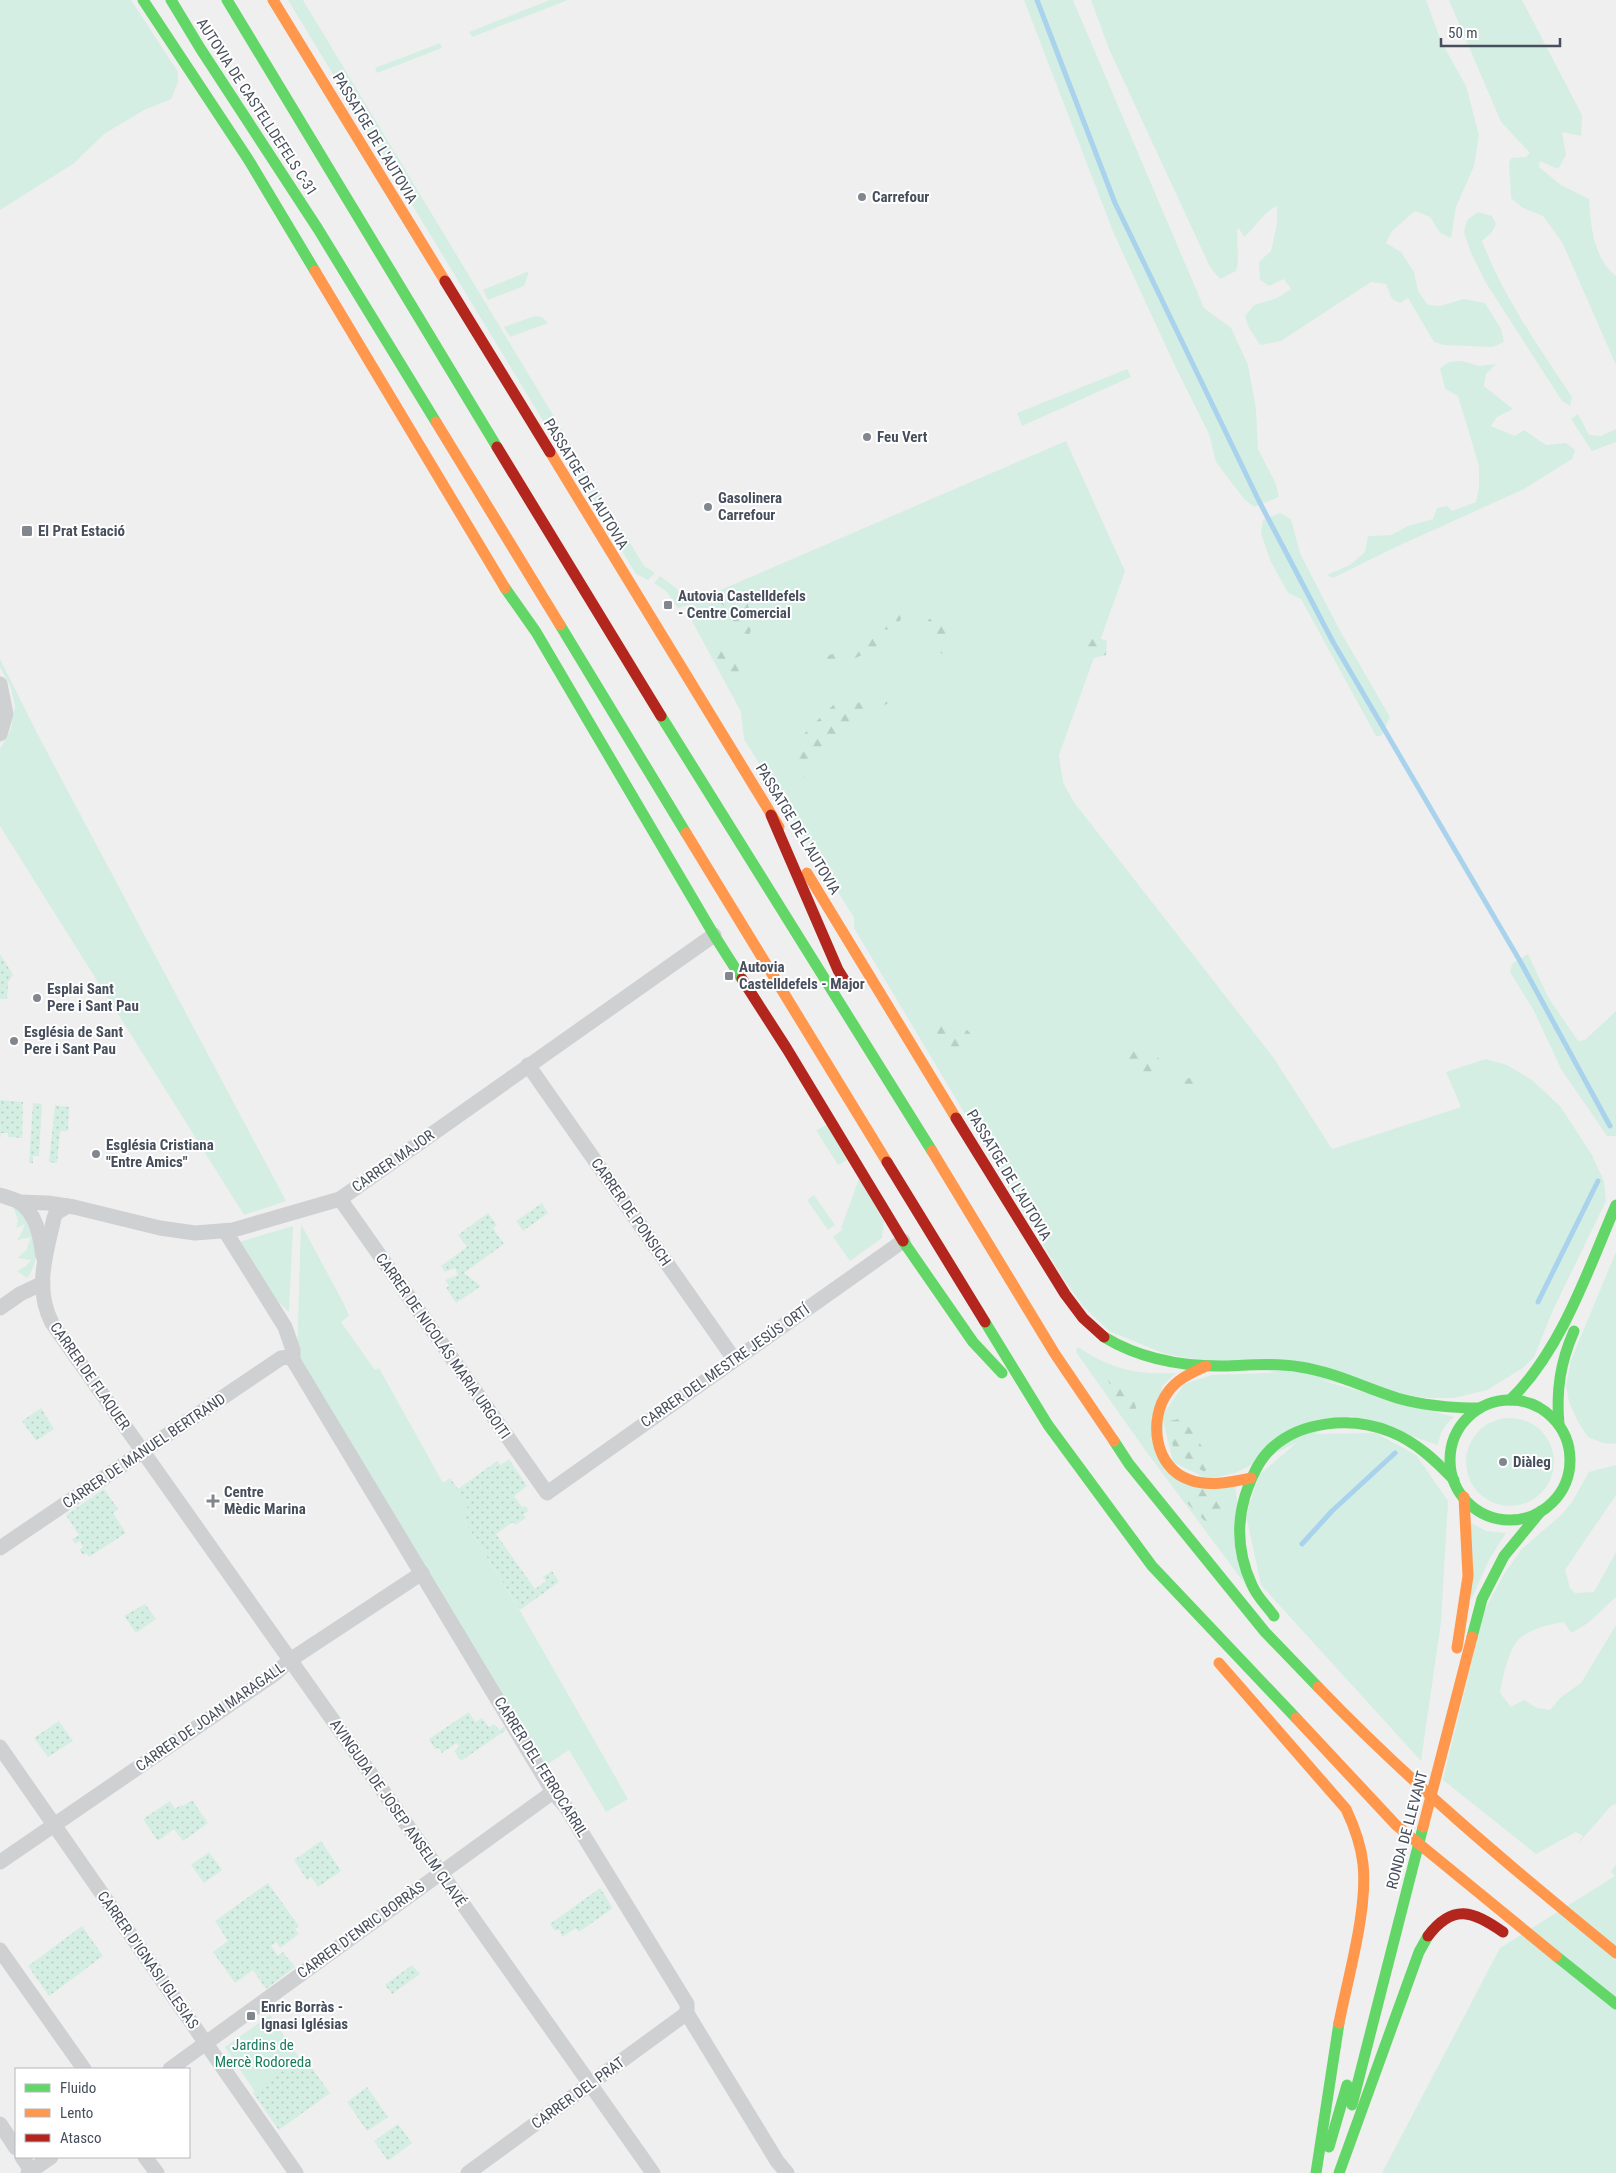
<svg xmlns="http://www.w3.org/2000/svg" width="1616" height="2173" font-family="'Roboto Condensed',sans-serif">
  <style>
    .green { fill: #d4eee3 }
    .forest { fill: url(#forest-firs) }
    .garden { fill: url(#garden-dots) }
    .lines { fill: none; stroke-linecap: round; stroke-linejoin: round }
    .stream { stroke: #a9d2ec; stroke-width: 5 }
    .street { stroke: #ced0d2; stroke-width: 15 }
    .fast { stroke: #63d668; stroke-width: 11 }
    .slow { stroke: #ff974d; stroke-width: 11 }
    .jam { stroke: #b3261e; stroke-width: 11 }
    .poi-dot { fill: #82868f; stroke: #fff; stroke-width: 2 }
    .labels { text-anchor: middle; stroke-width: 4; stroke-linejoin: round; paint-order: stroke }
    .street-label { font-size: 15px; fill: #474e5c; stroke: #fff }
    .poi-label { font-size: 15px; font-weight: bold; fill: #474e5c; stroke: #fff; text-anchor: start }
    .park-label { font-size: 15px; fill: #187c5c; stroke: #fff }
  </style>
  <defs>
    <pattern id="forest-firs" width="22" height="20" patternUnits="userSpaceOnUse" patternTransform="scale(1.25)"><rect width="22" height="20" fill="#d4eee3"/><path d="M5 1l3.5 6h-7zM16 11l3.5 6h-7z" fill="#b7cec5"/></pattern>
    <pattern id="garden-dots" width="8" height="8" patternUnits="userSpaceOnUse" patternTransform="scale(1.25)"><rect width="8" height="8" fill="#d4eee3"/><path d="M2 2h.1M6 6h.1" fill="none" stroke="#b7cec5" stroke-width="1.8" stroke-linecap="round"/></pattern>
  </defs>
  <rect width="100%" height="100%" fill="#f0efef"/>
  <g class="green">
    <polygon points="0,0 131,0 178,72 178,82 171,99 144,110 104,134 73,164 0,210"/>
    <polygon points="288,0 303,0 644,566 655,573 648,580 636,574 628,561"/>
    <polygon points="550,0 568,0 472,37 469,32"/>
    <polygon points="1024,0 1073,0 1204,308 1231,328 1248,365 1256,409 1258,449 1275,482 1279,497 1254,507 1244,499 1216,462 1209,434 1176,368 1114,234"/>
    <path d="M1091,0h335l15,41 25,45 13,49 -5,31 -18,41 -5,31 -11,-5 -10,-16 -15,-6 -24,21 -5,11 15,9 13,20 4,19 10,14 12,1 24,-7 21,4 16,26 3,13 -11,5 -49,-2 -10,-3 -26,-44 -8,5 -8,-4 -6,-15 -15,-2 -90,59 -21,4 -11,-17 -4,-12 9,-11 23,-7 14,-9 -7,-10 -15,7 -9,-6 -1,-18 12,-11 6,-27v-18c-14,6 -21,21 -33,31l-6,-10c-3,15 3,29 -2,44l-16,8 -10,-12 -101,-218z"/>
    <path d="M1449,0h73l60,115 -1,21 -19,-4 4,23 -8,14 -18,-8 -1,6 22,18 28,14c2,27 4,59 27,77v89l-54,-123 -19,-26 -20,-8 -12,-10 -2,-35 2,-5 15,-1 4,-4 -29,-31z"/>
    <polygon points="440,43 442,48 377,73 375,68"/>
    <path d="M1478,212l14,4 4,8 -4,8 -10,9c22,57 57,106 90,156l-2,9 -8,-5 -76,-118 -15,-30 -7,-21 3,-12z"/>
    <polygon points="529,271 524,286 488,300 483,290"/>
    <polygon points="535,316 542,317 548,323 510,337 504,327"/>
    <polygon points="1462,361 1479,366 1496,364 1486,374 1484,386 1513,409 1497,417 1491,426 1515,436 1524,430 1546,445 1566,443 1575,450 1572,459 1524,489 1396,547 1333,578 1327,575 1350,565 1365,552 1368,536 1391,535 1408,526 1433,519 1437,508 1447,506 1452,511 1476,502 1479,487 1479,466 1458,396 1445,389 1440,368 1449,362"/>
    <polygon points="1127,369 1131,377 1022,426 1017,413"/>
    <polygon points="1578,414 1589,435 1601,436 1616,429 1616,442 1592,451 1571,419"/>
    <polygon points="1066,441 1125,571 1059,755 1063,782 1073,801 1273,1057 1332,1149 1461,1107 1446,1072 1486,1059 1507,1065 1532,1080 1560,1106 1592,1155 1604,1181 1606,1201 1553,1310 1534,1357 1523,1368 1487,1390 1454,1398 1426,1398 1165,1354 1109,1331 1083,1306 1063,1278 854,928 854,918 744,739 741,712 692,621 688,605 678,608 666,591 654,583 660,576 676,588 688,604"/>
    <polygon points="1280,513 1291,519 1300,553 1339,629 1390,717 1381,736 1376,736 1301,599 1288,593 1271,562 1261,534 1263,520"/>
    <polygon points="0,659 38,735 286,1201 244,1215 0,826 0,749 11,729 15,706 11,688 0,667"/>
    <polygon points="1528,954 1548,997 1578,1041 1585,1040 1616,1011 1616,1136 1607,1136 1561,1069 1534,1011 1510,972 1512,964"/>
    <polygon points="827,1125 847,1160 838,1165 816,1130"/>
    <polygon points="859,1179 884,1221 882,1238 850,1261 833,1237 842,1230 841,1228"/>
    <polygon points="814,1195 835,1225 828,1230 807,1200"/>
    <path d="M13,1207c24,15 31,49 14,71l-10,-7 9,-5 5,-6 -14,-2 9,-7 5,-14 -14,3 4,-6 4,-10 -9,4 2,-8z"/>
    <polygon points="301,1224 344,1304 349,1316 341,1322 375,1370 379,1368 443,1483 444,1485 450,1481 472,1513 463,1519 522,1614 628,1799 606,1812 569,1750 545,1766 297,1356"/>
    <polygon points="293,1226 289,1312 274,1298 239,1242"/>
    <polygon points="1616,1252 1616,1444 1603,1443 1588,1437 1578,1422 1569,1402 1566,1385 1571,1360"/>
    <path d="M1078,1347c33,22 58,28 98,26l-14,13 2,84 71,16 16,106 -108,-145 -67,-95z"/>
    <path d="M1291,1372l163,45c-10,8 -14,16 -16,28l-87,-29 -116,57 -27,6 -35,-17 -11,-46 22,-32 28,-9z"/>
    <circle cx="1510" cy="1462" r="44"/>
    <polygon points="1376,1433 1416,1455 1448,1501 1441,1622 1421,1761 1261,1585 1246,1515 1259,1475 1307,1434"/>
    <path d="M1616,1465v30l-51,75 5,18 5,5 19,-1 22,-40v45l-28,26 -17,10 -7,-11c-15,2 -32,7 -44,16 -11,9 -18,42 -20,55l11,14 13,-7 13,8 13,2 10,-12 21,-15 35,-58v179l-4,1 -36,41 7,-10 -7,-4 -40,22 -93,-74 41,-169 20,-37 17,-24 41,-36 10,-12 17,-30z"/>
    <polygon points="1471,1523 1486,1531 1506,1533 1490,1558 1471,1600"/>
    <polygon points="1616,1864 1616,2173 1382,2173 1500,1948 1615,1876 1611,1872"/>
    <polygon points="270,2015 300,2059 255,2092 225,2047"/>
  </g>
  <g class="forest">
    <polygon points="722,589 733,592 746,599 753,620 749,637 736,630 731,614 718,600"/>
    <polygon points="895,608 901,618 896,631 883,629 878,613"/>
    <polygon points="938,615 948,620 949,655 936,652 928,620"/>
    <polygon points="1095,636 1107,641 1106,655 1086,660 1083,653 1085,639"/>
    <polygon points="887,638 885,644 845,663 829,665 823,658 867,639"/>
    <polygon points="720,646 735,655 740,675 733,679 727,674 714,654"/>
    <path d="M887,697l3,6 -28,9 -33,40 -17,14 -3,13 -14,-5c-4,-38 16,-45 38,-69l31,-3z"/>
    <path d="M949,1024l17,5 8,8 -2,12c-16,6 -20,4 -35,-5l-1,-17z"/>
    <path d="M1130,1051l20,1 14,10 -2,11c-17,6 -32,7 -40,-12z"/>
    <polygon points="1197,1077 1204,1085 1200,1092 1190,1094 1182,1090 1184,1079"/>
    <path d="M1120,1375l9,9 11,37 -5,7c-15,-10 -24,-32 -27,-50z"/>
    <polygon points="1183,1418 1213,1463 1204,1472 1174,1450 1171,1439 1170,1421"/>
    <polygon points="1196,1481 1220,1494 1229,1506 1226,1521 1212,1524 1204,1520 1180,1496 1176,1486"/>
  </g>
  <g class="garden">
    <polygon points="0,954 13,975 8,982 7,999 0,999"/>
    <polygon points="0,1100 23,1102 22,1138 8,1137 8,1133 1,1133 0,1140"/>
    <polygon points="33,1103 42,1104 39,1156 33,1156 33,1163 29,1163"/>
    <polygon points="55,1105 69,1107 68,1131 60,1131 57,1163 49,1162"/>
    <polygon points="542,1203 548,1213 523,1231 516,1221"/>
    <polygon points="488,1213 497,1225 493,1228 504,1244 464,1273 481,1286 456,1303 446,1288 449,1286 445,1280 458,1275 455,1268 445,1272 441,1266 467,1247 458,1235"/>
    <polygon points="41,1408 54,1429 36,1441 22,1421"/>
    <polygon points="509,1459 527,1486 514,1496 522,1507 525,1506 529,1511 523,1514 526,1518 515,1525 513,1522 496,1534 535,1589 546,1581 543,1577 552,1571 559,1582 520,1610 463,1519 471,1513 450,1481 444,1485 443,1483 450,1478 458,1489 497,1461 501,1465"/>
    <polygon points="104,1489 118,1509 113,1513 126,1533 89,1557 86,1553 83,1555 79,1550 83,1547 80,1541 75,1544 72,1539 79,1535 66,1515"/>
    <polygon points="145,1604 156,1619 136,1633 124,1616"/>
    <polygon points="469,1712 475,1722 482,1718 489,1727 494,1724 499,1730 504,1727 506,1730 461,1761 454,1751 459,1747 457,1743 442,1753 438,1748 435,1749 429,1739"/>
    <polygon points="59,1721 73,1741 48,1757 34,1738"/>
    <polygon points="192,1800 208,1823 183,1841 174,1829 158,1841 143,1819 170,1801 175,1809 181,1805 183,1806"/>
    <polygon points="321,1841 341,1871 318,1887 311,1877 307,1880 294,1860"/>
    <polygon points="209,1852 222,1870 204,1883 191,1865"/>
    <polygon points="268,1883 299,1926 295,1929 299,1934 280,1948 276,1942 271,1946 278,1956 283,1952 295,1967 266,1989 253,1970 235,1983 213,1952 228,1941 215,1921"/>
    <polygon points="600,1888 613,1908 579,1932 576,1928 562,1937 559,1929 555,1931 550,1924"/>
    <polygon points="82,1926 103,1956 49,1996 28,1966"/>
    <polygon points="412,1965 420,1974 392,1994 385,1985"/>
    <polygon points="303,2056 330,2093 279,2130 253,2093"/>
    <polygon points="367,2087 388,2117 367,2131 347,2102"/>
    <polygon points="398,2124 412,2143 388,2161 374,2141"/>
  </g>
  <g class="lines">
    <g class="stream">
      <polyline points="1037,0 1115,203 1259,501 1333,642 1520,961 1610,1126"/>
      <polyline points="1538,1302 1598,1181"/>
      <polyline points="1302,1544 1332,1511 1395,1453"/>
    </g>
    <g class="street">
      <polyline points="0,684 6,714 0,734"/>
      <polyline points="528,1065 734,1359"/>
      <path d="M0,1195c6,2 14,4 19,7 18,12 21,34 24,54"/>
      <polyline points="340,1199 547,1493 903,1241"/>
      <polyline points="19,1202 48,1203 74,1207 160,1228 195,1233 233,1230 340,1199 714,935"/>
      <path d="M68,1206l-12,7 -2,5c-8,36 -20,70 -2,105l601,850"/>
      <polyline points="225,1231 285,1327 293,1350 293,1360"/>
      <polyline points="0,1308 20,1294 43,1283"/>
      <polyline points="0,1548 281,1358 289,1357 293,1360 553,1792 566,1807 687,2004 687,2013 691,2020 777,2161 787,2173"/>
      <polyline points="0,1747 296,2173"/>
      <polyline points="0,1862 276,1673 290,1660 422,1573"/>
      <polyline points="0,1950 84,2069"/>
      <polyline points="170,2069 553,1792"/>
      <polyline points="0,2124 16,2148"/>
      <polyline points="22,2157 33,2173"/>
      <polyline points="145,2157 157,2173"/>
      <polyline points="28,2173 51,2157"/>
      <polyline points="468,2173 687,2013"/>
    </g>
    <g class="fast">
      <polyline points="143,0 248,159 315,271"/>
      <polyline points="171,0 200,48 318,229 436,422"/>
      <polyline points="227,0 497,447"/>
      <polyline points="505,588 536,632 714,935 742,979"/>
      <polyline points="560,625 686,833"/>
      <polyline points="661,716 932,1151"/>
      <polyline points="903,1241 973,1342 1002,1373"/>
      <polyline points="985,1322 1048,1425 1152,1566 1296,1718"/>
      <path d="M1104,1337c38,23 80,30 124,29 24,-1 48,-3 72,1 34,5 65,21 97,31 28,8 55,10 83,10"/>
      <path d="M1510,1400c51,-49 78,-130 106,-195"/>
      <circle cx="1510" cy="1460" r="60"/>
      <path d="M1559,1425c-3,-34 1,-62 15,-94"/>
      <polyline points="1114,1441 1129,1464 1265,1632 1318,1687"/>
      <path d="M1274,1616c-7,-10 -17,-19 -22,-31 -13,-28 -16,-59 -7,-89 5,-15 11,-31 22,-43 30,-33 85,-37 124,-21 25,10 45,29 63,48"/>
      <polyline points="1472,1637 1482,1599 1504,1556 1541,1511"/>
      <polyline points="1556,1956 1616,2004"/>
      <polyline points="1352,2105 1423,1827"/>
      <polyline points="1329,2147 1347,2085"/>
      <polyline points="1316,2173 1339,2023"/>
      <polyline points="1339,2173 1419,1952 1428,1936"/>
    </g>
    <g class="slow">
      <polyline points="273,0 445,281"/>
      <polyline points="315,271 505,588"/>
      <polyline points="436,422 560,625"/>
      <polyline points="550,452 779,827"/>
      <polyline points="686,833 887,1162"/>
      <polyline points="807,873 956,1118"/>
      <polyline points="932,1151 1055,1354 1114,1441"/>
      <path d="M1206,1366c-14,7 -28,12 -38,26 -20,27 -14,76 22,88 19,7 41,2 61,-2"/>
      <polyline points="1457,1648 1468,1576 1464,1497"/>
      <path d="M1219,1663l127,146c8,17 15,36 17,55 5,45 -15,113 -24,159"/>
      <path d="M1318,1687c92,96 195,182 298,266"/>
      <polyline points="1296,1718 1396,1825 1556,1956"/>
      <polyline points="1423,1827 1472,1637"/>
    </g>
    <g class="jam">
      <polyline points="445,281 550,452"/>
      <polyline points="497,447 661,716"/>
      <polyline points="771,815 838,970 848,986"/>
      <polyline points="742,979 787,1049 903,1241"/>
      <polyline points="956,1118 1065,1294 1083,1318 1104,1337"/>
      <polyline points="887,1162 985,1322"/>
      <path d="M1428,1936c25,-33 45,-25 75,-4"/>
    </g>
  </g>
  <g class="poi-dot">
    <circle cx="862" cy="197" r="5"/>
    <circle cx="867" cy="437" r="5"/>
    <circle cx="708" cy="507" r="5"/>
    <rect x="21" y="525" width="12" height="12" rx="2.5"/>
    <rect x="663" y="600" width="10" height="10" rx="2.5"/>
    <rect x="724" y="971" width="10" height="10" rx="2.5"/>
    <circle cx="37" cy="998" r="5"/>
    <circle cx="14" cy="1041" r="5"/>
    <circle cx="96" cy="1154" r="5"/>
    <circle cx="1503" cy="1462" r="5"/>
    <path d="M210.5 1493.5h5v5h5v5h-5v5h-5v-5h-5v-5h5z"/>
    <rect x="246" y="2011" width="10" height="10" rx="2.5"/>
  </g>
  <g class="labels">
    <g class="street-label">
      <text transform="translate(257 107) rotate(57)" y="5">AUTOVIA DE CASTELLDEFELS C-31</text>
      <text transform="translate(375 138) rotate(59)" y="5">PASSATGE DE L'AUTOVIA</text>
      <text transform="translate(586 484) rotate(59)" y="5">PASSATGE DE L'AUTOVIA</text>
      <text transform="translate(798 829) rotate(59)" y="5">PASSATGE DE L'AUTOVIA</text>
      <text transform="translate(393 1161) rotate(-35)" y="5">CARRER MAJOR</text>
      <text transform="translate(1009 1175) rotate(59)" y="5">PASSATGE DE L'AUTOVIA</text>
      <text transform="translate(631 1212) rotate(55)" y="5">CARRER DE PONSICH</text>
      <text transform="translate(443 1346) rotate(55)" y="5">CARRER DE NICOLÁS MARIA URGOITI</text>
      <text transform="translate(725 1366) rotate(-35)" y="5">CARRER DEL MESTRE JESÚS ORTÍ</text>
      <text transform="translate(90 1376) rotate(55)" y="5">CARRER DE FLAQUER</text>
      <text transform="translate(144 1451) rotate(-34)" y="5">CARRER DE MANUEL BERTRAND</text>
      <text transform="translate(210 1717) rotate(-35)" y="5">CARRER DE JOAN MARAGALL</text>
      <text transform="translate(541 1767) rotate(58)" y="5">CARRER DEL FERROCARRIL</text>
      <text transform="translate(398 1813) rotate(55)" y="5">AVINGUDA DE JOSEP ANSELM CLAVÉ</text>
      <text transform="translate(1407 1830) rotate(-75)" y="5">RONDA DE LLEVANT</text>
      <text transform="translate(361 1930) rotate(-36)" y="5">CARRER D'ENRIC BORRÀS</text>
      <text transform="translate(148 1960) rotate(55)" y="5">CARRER D'IGNASI IGLESIAS</text>
      <text transform="translate(578 2093) rotate(-36)" y="5">CARRER DEL PRAT</text>
    </g>
    <g class="poi-label">
      <text x="872" y="202">Carrefour</text>
      <text x="877" y="442">Feu Vert</text>
      <text x="718" y="503">Gasolinera<tspan x="718" dy="17">Carrefour</tspan></text>
      <text x="38" y="536">El Prat Estació</text>
      <text x="678" y="601">Autovia Castelldefels<tspan x="678" dy="17">- Centre Comercial</tspan></text>
      <text x="739" y="972">Autovia<tspan x="739" dy="17">Castelldefels - Major</tspan></text>
      <text x="47" y="994">Esplai Sant<tspan x="47" dy="17">Pere i Sant Pau</tspan></text>
      <text x="24" y="1037">Església de Sant<tspan x="24" dy="17">Pere i Sant Pau</tspan></text>
      <text x="106" y="1150">Església Cristiana<tspan x="106" dy="17">"Entre Amics"</tspan></text>
      <text x="1513" y="1467">Diàleg</text>
      <text x="224" y="1497">Centre<tspan x="224" dy="17">Mèdic Marina</tspan></text>
      <text x="261" y="2012">Enric Borràs -<tspan x="261" dy="17">Ignasi Iglésias</tspan></text>
    </g>
    <g class="park-label">
      <text x="263" y="2050">Jardins de<tspan x="263" dy="17">Mercè Rodoreda</tspan></text>
    </g>
  </g>
  <rect x="15" y="2068" width="175" height="90" fill="#ffffff" stroke="#b5b8be"/>
  <rect x="25" y="2084" width="25" height="8" fill="#63d668" stroke="#b5b8be"/>
  <text x="60" y="2093" font-size="15" fill="#474e5c">Fluido</text>
  <rect x="25" y="2109" width="25" height="8" fill="#ff974d" stroke="#b5b8be"/>
  <text x="60" y="2118" font-size="15" fill="#474e5c">Lento</text>
  <rect x="25" y="2134" width="25" height="8" fill="#b3261e" stroke="#b5b8be"/>
  <text x="60" y="2143" font-size="15" fill="#474e5c">Atasco</text>
  <path d="M1441 38v8h119v-8" fill="none" stroke="#474e5c" stroke-width="2.5"/>
  <text x="1448" y="38" font-size="15" fill="#474e5c" stroke="#ffffff" stroke-width="4" paint-order="stroke">50 m</text>
</svg>
